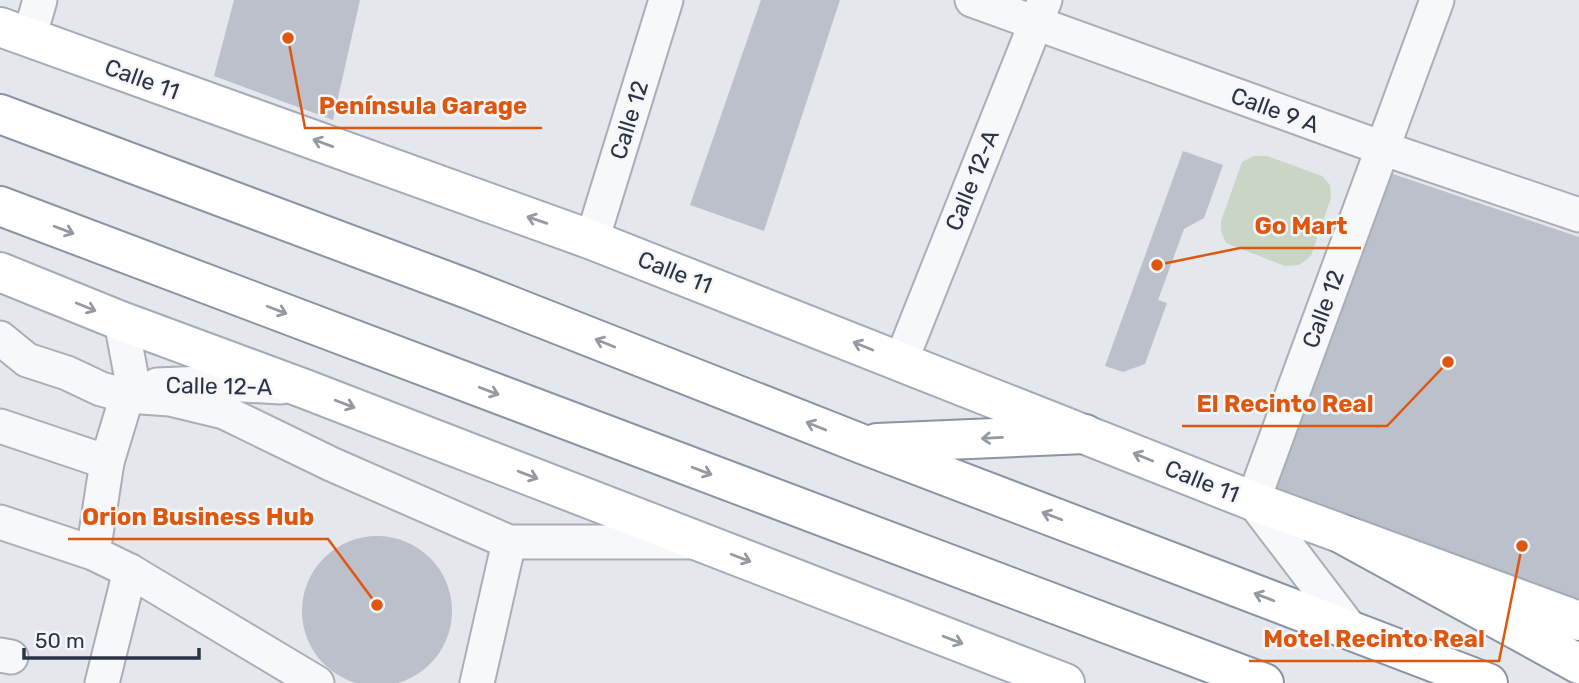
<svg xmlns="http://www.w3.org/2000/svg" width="1579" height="683" font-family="Rubik,sans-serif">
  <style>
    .green { fill: #c9d6c5 }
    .building { fill: #bbc0ca }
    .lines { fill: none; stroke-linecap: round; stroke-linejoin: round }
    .minor-casing { stroke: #a9aeb7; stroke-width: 37 }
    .major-casing { stroke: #a3abb8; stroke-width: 42 }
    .highway-casing { stroke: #8b94a3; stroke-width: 42 }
    .minor { stroke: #f7f8fa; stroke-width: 33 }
    .major { stroke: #fff; stroke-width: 38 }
    .highway { stroke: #fff; stroke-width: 38 }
    .oneway { stroke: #959aa2 }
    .labels { text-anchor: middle; stroke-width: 5; stroke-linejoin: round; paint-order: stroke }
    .street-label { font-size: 23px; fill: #2b3445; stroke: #f4f6f9 }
    .leader { fill: none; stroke: #df570f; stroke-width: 2.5 }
    .callout-dot { fill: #df570f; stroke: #f4f6f9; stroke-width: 2.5 }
    .callout-label { font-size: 24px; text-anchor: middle; font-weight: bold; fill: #df570f; stroke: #f4f6f9; stroke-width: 5; stroke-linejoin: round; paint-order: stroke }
  </style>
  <rect width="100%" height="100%" fill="#e4e7ec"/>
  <polygon class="green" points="1254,156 1267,156 1322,176 1330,185 1331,198 1311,256 1299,265 1285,266 1226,243 1221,231 1221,221 1242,162"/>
  <g class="building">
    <polygon points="234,0 360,0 333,120 214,76"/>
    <polygon points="761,0 840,0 764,231 690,205"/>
    <polygon points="1183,151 1223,165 1204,218 1184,229 1158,300 1167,303 1145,364 1123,372 1105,366"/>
    <polygon points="1387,172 1579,237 1579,603 1271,488"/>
    <circle cx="377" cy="611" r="75"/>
  </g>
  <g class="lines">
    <g class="minor-casing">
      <g id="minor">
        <polyline points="972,0 1382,148 1579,215"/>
        <polyline points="29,38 40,0"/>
        <polyline points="592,240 666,0"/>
        <polyline points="0,338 27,360 67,373 101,389 127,396 170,399 224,412 331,464 509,542 691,542"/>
        <polyline points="901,361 1045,0"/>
        <polyline points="157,385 204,383 281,387"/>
        <polyline points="0,426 107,462"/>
        <polyline points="0,522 93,553 130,571 317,683"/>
        <polyline points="93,553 107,462 127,396 133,385 121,321"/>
        <polyline points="1352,631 1253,501 1437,0"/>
        <polyline points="0,655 11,657"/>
        <polyline points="102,683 130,571"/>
        <polyline points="477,683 509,542"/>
      </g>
    </g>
    <g class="major-casing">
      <g id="major">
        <polyline points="0,27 592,240 1253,501 1579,621"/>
        <polyline points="0,272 121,321 305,389 1065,683"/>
      </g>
    </g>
    <g class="highway-casing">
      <g id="highway">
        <polyline points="0,114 468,289 862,444 1488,683"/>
        <polyline points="0,206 1264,683"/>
        <polyline points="877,443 1085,434"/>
        <polyline points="1344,535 1579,664"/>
      </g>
    </g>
    <use href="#minor" class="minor"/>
    <use href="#major" class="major"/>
    <use href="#highway" class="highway"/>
  </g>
  <defs><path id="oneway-shaft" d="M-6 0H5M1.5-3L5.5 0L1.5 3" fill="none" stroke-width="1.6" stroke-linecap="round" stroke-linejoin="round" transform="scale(1.75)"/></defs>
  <g class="oneway">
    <use href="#oneway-shaft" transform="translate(323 143) rotate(-160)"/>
    <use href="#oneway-shaft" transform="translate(537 220) rotate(-161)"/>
    <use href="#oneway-shaft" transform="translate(64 230) rotate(21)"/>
    <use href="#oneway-shaft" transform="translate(86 307) rotate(22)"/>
    <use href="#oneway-shaft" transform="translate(277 310) rotate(21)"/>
    <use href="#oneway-shaft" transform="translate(605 343) rotate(-158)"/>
    <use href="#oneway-shaft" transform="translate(863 346) rotate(-158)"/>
    <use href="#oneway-shaft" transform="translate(489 391) rotate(21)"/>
    <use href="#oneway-shaft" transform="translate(345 404) rotate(21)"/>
    <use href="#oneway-shaft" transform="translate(816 426) rotate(-158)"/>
    <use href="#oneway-shaft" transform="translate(992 438) rotate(177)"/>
    <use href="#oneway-shaft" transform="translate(1143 457) rotate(-158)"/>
    <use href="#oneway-shaft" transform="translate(702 471) rotate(21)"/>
    <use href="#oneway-shaft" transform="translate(528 475) rotate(21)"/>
    <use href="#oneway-shaft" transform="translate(1052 516) rotate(-159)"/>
    <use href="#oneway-shaft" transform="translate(741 558) rotate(21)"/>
    <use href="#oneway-shaft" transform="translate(1264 597) rotate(-159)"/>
    <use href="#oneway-shaft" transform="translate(953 640) rotate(21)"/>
  </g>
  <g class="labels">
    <g class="street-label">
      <text transform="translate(142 79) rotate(20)" y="8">Calle 11</text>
      <text transform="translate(1275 110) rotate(20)" y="8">Calle 9 A</text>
      <text transform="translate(629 120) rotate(-73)" y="8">Calle 12</text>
      <text transform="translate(972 180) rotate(-68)" y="8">Calle 12-A</text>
      <text transform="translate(675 272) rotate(22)" y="8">Calle 11</text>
      <text transform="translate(1323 309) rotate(-70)" y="8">Calle 12</text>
      <text transform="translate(219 386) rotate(1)" y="8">Calle 12-A</text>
      <text transform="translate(1202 481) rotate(22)" y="8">Calle 11</text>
    </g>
  </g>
  <path class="leader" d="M288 38L305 128H542M1157 265L1240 248H1361M1448 362L1387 426H1182M377 605L328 539H68M1522 546L1499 661H1249"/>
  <g class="callout-dot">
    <circle cx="288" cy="38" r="7"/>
    <circle cx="1157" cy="265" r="7"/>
    <circle cx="1448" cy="362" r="7"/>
    <circle cx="377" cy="605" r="7"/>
    <circle cx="1522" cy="546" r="7"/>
  </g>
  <g class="callout-label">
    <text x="423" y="114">Península Garage</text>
    <text x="1301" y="234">Go Mart</text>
    <text x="1285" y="412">El Recinto Real</text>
    <text x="198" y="525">Orion Business Hub</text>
    <text x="1374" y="647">Motel Recinto Real</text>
  </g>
  <path d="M24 648v10h175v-10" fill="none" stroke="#2b3445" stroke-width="3.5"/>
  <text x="35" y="648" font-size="21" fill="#2b3445" stroke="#f4f6f9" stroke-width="5" paint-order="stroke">50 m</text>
</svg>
